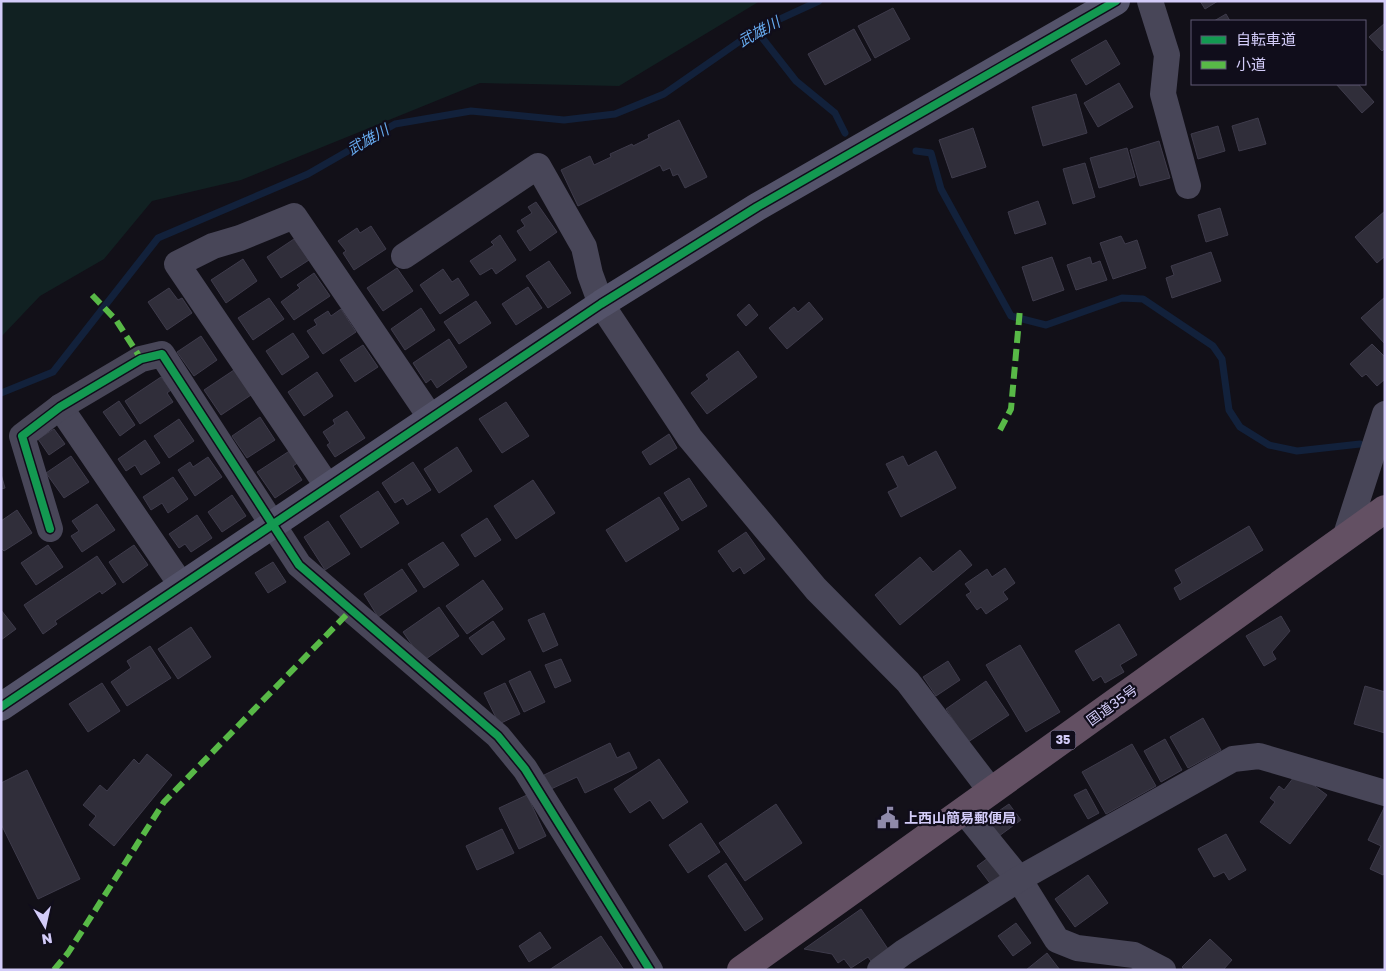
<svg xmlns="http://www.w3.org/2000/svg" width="1386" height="971" font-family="'Golos Text','Noto Sans JP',sans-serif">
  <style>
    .green { fill: #112122 }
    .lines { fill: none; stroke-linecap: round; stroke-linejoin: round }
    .stream { stroke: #12213b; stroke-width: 7 }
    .building { fill: #302e3a; stroke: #3e3b4b }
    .street { stroke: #484658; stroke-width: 26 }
    .secondary { stroke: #54536a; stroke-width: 28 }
    .highway { stroke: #635063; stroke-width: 28 }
    .quiet { stroke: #58b947; stroke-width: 6; stroke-dasharray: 12 6; stroke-linecap: butt }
    .cycleway-casing { stroke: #100d1b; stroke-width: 11 }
    .cycleway { stroke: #139951; stroke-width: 8 }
    .labels { text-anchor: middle; stroke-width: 4.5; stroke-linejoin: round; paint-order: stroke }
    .shield { fill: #100d1b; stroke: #9893b6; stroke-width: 1 }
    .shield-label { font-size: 12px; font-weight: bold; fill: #d3ccf9 }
    .street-label { font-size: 14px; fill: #d3ccf9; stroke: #100d1b }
    .poi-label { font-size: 14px; font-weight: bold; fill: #d3ccf9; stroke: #100d1b; text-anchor: start }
    .water-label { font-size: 15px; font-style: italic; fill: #6ae; stroke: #100d1b }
  </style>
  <rect width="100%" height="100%" fill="#121018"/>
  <polygon class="green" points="1,1 760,1 619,86 480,83 241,180 152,201 104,259 40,296 1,337"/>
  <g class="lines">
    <g class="stream">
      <polyline points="756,30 796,81 835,113 845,133"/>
      <polyline points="916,151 931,153 941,189 1011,316 1046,325 1122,298 1143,299 1213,346 1222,359 1229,410 1240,427 1269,445 1297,451 1360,444"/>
      <polyline points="1,393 53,372 158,238 308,174 395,124 471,111 564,120 615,114 664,94 756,30 819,1"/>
    </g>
  </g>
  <g class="building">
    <polygon points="1200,1 1218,1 1205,9"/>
    <polygon points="893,8 910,39 875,58 858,26"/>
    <polygon points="1226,14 1230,21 1214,21"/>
    <polygon points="1385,23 1385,48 1382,51 1369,37"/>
    <polygon points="854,29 871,60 825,85 808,54"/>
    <polygon points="1106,40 1120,64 1086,85 1071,60"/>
    <polygon points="1119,83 1133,107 1098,127 1084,103"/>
    <polygon points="1336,84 1358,84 1374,102 1362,113"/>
    <polygon points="1076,94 1087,133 1043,146 1032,107"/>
    <polygon points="1258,118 1266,144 1239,151 1232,126"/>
    <polygon points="679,120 707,177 685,188 678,174 673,176 670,168 663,171 660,165 578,206 561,170 590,156 594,165 611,157 610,154 632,144 633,146 649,138 648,135"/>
    <polygon points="1218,126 1225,151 1198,159 1191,134"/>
    <polygon points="973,128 986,167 952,178 939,140"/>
    <polygon points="1159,141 1170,178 1140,186 1130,150"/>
    <polygon points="1127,148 1135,177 1099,188 1090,158"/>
    <polygon points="1085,163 1095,197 1073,204 1063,169"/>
    <polygon points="1038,201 1046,224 1015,234 1008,212"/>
    <polygon points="536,202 557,232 530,251 517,231 525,226 521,220 532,213 528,207"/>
    <polygon points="1220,208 1228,235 1206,242 1198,215"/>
    <polygon points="1385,211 1385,256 1377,263 1355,237"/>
    <polygon points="371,226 386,249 354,270 343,253 346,251 338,241 357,228 360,233"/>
    <polygon points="500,235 516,260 496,274 492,268 480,275 470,261 494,245 491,242"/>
    <polygon points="1121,236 1125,244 1137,240 1146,268 1113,279 1100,243"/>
    <polygon points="294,239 309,260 281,278 267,257"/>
    <polygon points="1211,252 1221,281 1172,298 1166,278 1174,275 1171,266"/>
    <polygon points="1052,257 1064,290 1033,301 1022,267"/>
    <polygon points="1090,257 1092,264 1100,261 1107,280 1076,290 1067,265"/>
    <polygon points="243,259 257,281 226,303 211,280"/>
    <polygon points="549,261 571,293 548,308 526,276"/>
    <polygon points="397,268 413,291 383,311 367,288"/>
    <polygon points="443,269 452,282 458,278 469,295 440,314 420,285"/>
    <polygon points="314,273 330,296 294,320 281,302 300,288 297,285"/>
    <polygon points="528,287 542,308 516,325 502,304"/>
    <polygon points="169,288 178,300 182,298 192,313 167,330 148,302"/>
    <polygon points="1385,297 1385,344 1361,318"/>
    <polygon points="269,298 284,319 253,340 238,318"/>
    <polygon points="476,301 491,323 459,344 444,322"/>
    <polygon points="809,302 823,319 787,349 769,328 794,307 798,312"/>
    <polygon points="749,304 758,315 746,326 737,315"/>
    <polygon points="421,308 435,330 405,350 391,329"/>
    <polygon points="341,309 356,332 323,354 307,331 317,325 314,320 328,311 331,316"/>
    <polygon points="293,333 309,357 282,375 266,351"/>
    <polygon points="201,336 217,360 194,376 177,352"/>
    <polygon points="449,339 467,367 437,388 431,379 426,383 413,363"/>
    <polygon points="1372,344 1385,357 1385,379 1377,386 1366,374 1362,377 1350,364"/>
    <polygon points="363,345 378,367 355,382 340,360"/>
    <polygon points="738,351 757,377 707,414 691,393 709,379 706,375"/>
    <polygon points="234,370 251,395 221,415 204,390"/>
    <polygon points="317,372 333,396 304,416 288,392"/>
    <polygon points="161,377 171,390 167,393 173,402 140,424 125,401"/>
    <polygon points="119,401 135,425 120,436 103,412"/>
    <polygon points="506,402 529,436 502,453 479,419"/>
    <polygon points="347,411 365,438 335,457 327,445 330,443 323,432 335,424 333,420"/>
    <polygon points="260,417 275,440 247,458 232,436"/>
    <polygon points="179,419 194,441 169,458 154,436"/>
    <polygon points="54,429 65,444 49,455 38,439"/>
    <polygon points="669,434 677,448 650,465 642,452"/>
    <polygon points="145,440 160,463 141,475 135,465 126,471 118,459"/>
    <polygon points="457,447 472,471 439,493 424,469"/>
    <polygon points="291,450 299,462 293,466 302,480 275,498 257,472"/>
    <polygon points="936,451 956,488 901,517 888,492 898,487 886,464 903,456 908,466"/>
    <polygon points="71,456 89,482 64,498 46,473"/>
    <polygon points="208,457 222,477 195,496 178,470 190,462 193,467"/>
    <polygon points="413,462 431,490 407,505 403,498 395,503 382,483"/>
    <polygon points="1,474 5,488 1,489"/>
    <polygon points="173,477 188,499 168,513 162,503 151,510 143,497"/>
    <polygon points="689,478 707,506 682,521 664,493"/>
    <polygon points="533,480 555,513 516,539 494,506"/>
    <polygon points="378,491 399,523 361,548 340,516"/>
    <polygon points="232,495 246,516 222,532 208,512"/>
    <polygon points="659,497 679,529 626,562 606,530"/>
    <polygon points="97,504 115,530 82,552 71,536 79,531 72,521"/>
    <polygon points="17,510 32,533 4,551 1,548 1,521"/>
    <polygon points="197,515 212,538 191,552 185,544 179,548 169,534"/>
    <polygon points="487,518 501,540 475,557 461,535"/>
    <polygon points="328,521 350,554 325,570 304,537"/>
    <polygon points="1249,526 1263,550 1180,600 1174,588 1182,583 1175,570"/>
    <polygon points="746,532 765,559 744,574 740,567 733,572 718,551"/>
    <polygon points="443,542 459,565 424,588 408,564"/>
    <polygon points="48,545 63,567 36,585 21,563"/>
    <polygon points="134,545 148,565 123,583 109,562"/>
    <polygon points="960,550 972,565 900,625 875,595 920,557 933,572"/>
    <polygon points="97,556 116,584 102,594 100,591 55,621 57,624 43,634 24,605"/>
    <polygon points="273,562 286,582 268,593 255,573"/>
    <polygon points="1005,568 1015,583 1003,592 1008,599 986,614 981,607 977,610 966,595 971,592 965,584 987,569 992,577"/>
    <polygon points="402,569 417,591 378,617 364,594"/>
    <polygon points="483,580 503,609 467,634 446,606"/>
    <polygon points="439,607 459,636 423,661 403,632"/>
    <polygon points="1,610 16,629 1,640"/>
    <polygon points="544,613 558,645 543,652 528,620"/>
    <polygon points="1281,616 1290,631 1272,652 1276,659 1264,666 1246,636"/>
    <polygon points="493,621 505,639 482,655 469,638"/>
    <polygon points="1119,624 1137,655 1120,665 1124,672 1105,683 1101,676 1093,681 1075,651"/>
    <polygon points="191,627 211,657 178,679 158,649"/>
    <polygon points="1020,645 1060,712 1026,732 986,665"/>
    <polygon points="150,646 171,678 127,706 111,682 131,668 127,661"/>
    <polygon points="561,659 571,681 555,688 545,665"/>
    <polygon points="948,661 960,680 936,696 923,677"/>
    <polygon points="530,671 545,702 524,712 509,681"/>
    <polygon points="986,681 1009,715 968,742 946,709"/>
    <polygon points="102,683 120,711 88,732 69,704"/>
    <polygon points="505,683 520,714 499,724 484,693"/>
    <polygon points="1365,686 1385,692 1385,733 1354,724"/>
    <polygon points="1203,718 1221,750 1188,768 1170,737"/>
    <polygon points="1165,739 1182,770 1161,782 1144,751"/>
    <polygon points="610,743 617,758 629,752 637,768 585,793 577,777 551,789 544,775"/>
    <polygon points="1132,744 1156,786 1106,814 1082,772"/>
    <polygon points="147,754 172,775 114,846 89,825 96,816 83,805 100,785 107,791 134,759 139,764"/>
    <polygon points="659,759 688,802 663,819 650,800 630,813 614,789"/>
    <polygon points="27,770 80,879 38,899 1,824 1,783"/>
    <polygon points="1297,773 1327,795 1290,844 1260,822 1275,802 1270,798 1279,786 1284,790"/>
    <polygon points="1086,789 1099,813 1088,819 1074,795"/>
    <polygon points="527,795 546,836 519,849 499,808"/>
    <polygon points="776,804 802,843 745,881 719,843"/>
    <polygon points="1009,804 1021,820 999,836 987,819"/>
    <polygon points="1385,806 1385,872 1383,875 1370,869 1381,846 1368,840"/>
    <polygon points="701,823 720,852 688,873 669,845"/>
    <polygon points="502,829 514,853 477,870 466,846"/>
    <polygon points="1226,834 1246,870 1229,880 1224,872 1214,877 1198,849"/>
    <polygon points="988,858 1002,878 992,886 977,866"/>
    <polygon points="726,863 763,919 745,931 708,876"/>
    <polygon points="1088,875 1108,903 1075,927 1055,899"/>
    <polygon points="861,909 890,952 873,964 868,957 851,968 844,959 838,963 832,954 804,949"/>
    <polygon points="1016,923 1031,943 1013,956 998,936"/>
    <polygon points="540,932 551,948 529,962 519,946"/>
    <polygon points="601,936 624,970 549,970"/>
    <polygon points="1210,939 1232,960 1223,970 1185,970 1182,967"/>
    <polygon points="1047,953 1060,970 1026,970"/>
  </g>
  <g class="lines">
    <g class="street">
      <polyline points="1150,1 1167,55 1163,94 1188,186"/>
      <polyline points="404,256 538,166 584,247 590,274 601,304 690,438 816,589 908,682 991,791"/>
      <polyline points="60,407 182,586"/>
      <polyline points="328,487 177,264 213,246 240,238 294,216 431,418"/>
      <polyline points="50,529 22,436 60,407 141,359 162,354 299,565 498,736 525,769 650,970"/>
      <polyline points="1345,538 1385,414"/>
      <polyline points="964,811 1019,879 1057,940 1077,948 1134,955 1163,970"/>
      <polyline points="880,970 904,952 1019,879 1233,759 1259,756 1385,793"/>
    </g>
    <polyline class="secondary" points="1,707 601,304 757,207 1116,1"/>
    <polyline class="highway" points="741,970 1385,509"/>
    <g class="quiet">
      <polyline points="92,295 116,320 141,359"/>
      <polyline points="1000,430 1011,409 1020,309"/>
      <polyline points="54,970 68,953 164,802 352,609"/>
    </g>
    <g class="cycleway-casing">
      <g id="cycleway">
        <polyline points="50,529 22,436 60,407 141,359 162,354 299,565 498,736 525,769 650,970"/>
        <polyline points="1,707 601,304 757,207 1116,1"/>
      </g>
    </g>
    <use href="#cycleway" class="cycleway"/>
  </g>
  <defs>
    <g id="civic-bare" transform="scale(1.725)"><path d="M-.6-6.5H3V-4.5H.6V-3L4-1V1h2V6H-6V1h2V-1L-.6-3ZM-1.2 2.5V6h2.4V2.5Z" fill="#8f8aaa" stroke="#100d1b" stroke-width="2.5" paint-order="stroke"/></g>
  </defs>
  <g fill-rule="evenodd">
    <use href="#civic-bare" x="888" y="818"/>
  </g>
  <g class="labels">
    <rect class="shield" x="1050.5" y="730.5" width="25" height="19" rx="4"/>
    <g class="shield-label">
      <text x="1063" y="744">35</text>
    </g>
    <g class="street-label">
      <text transform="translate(1112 705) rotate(-36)" y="5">国道35号</text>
    </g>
    <g class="poi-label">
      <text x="904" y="823">上西山簡易郵便局</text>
    </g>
    <g class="water-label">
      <text transform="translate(759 32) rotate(-29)" y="5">武雄川</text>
      <text transform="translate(368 140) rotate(-30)" y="5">武雄川</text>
    </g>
  </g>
  <rect width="1386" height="971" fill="none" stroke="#d3ccf9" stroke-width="5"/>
  <rect x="1191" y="20" width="175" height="65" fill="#100d1b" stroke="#5e5974"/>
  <rect x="1201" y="36" width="25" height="8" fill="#139951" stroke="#5e5974"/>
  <text x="1236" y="45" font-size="15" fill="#d3ccf9">自転車道</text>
  <rect x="1201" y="61" width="25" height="8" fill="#58b947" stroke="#5e5974"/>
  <text x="1236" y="70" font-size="15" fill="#d3ccf9">小道</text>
  <g transform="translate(45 926) rotate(171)" stroke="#100d1b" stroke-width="4" paint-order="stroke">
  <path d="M0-4L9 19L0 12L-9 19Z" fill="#d3ccf9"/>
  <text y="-8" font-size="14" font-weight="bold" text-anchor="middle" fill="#d3ccf9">N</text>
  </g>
</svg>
